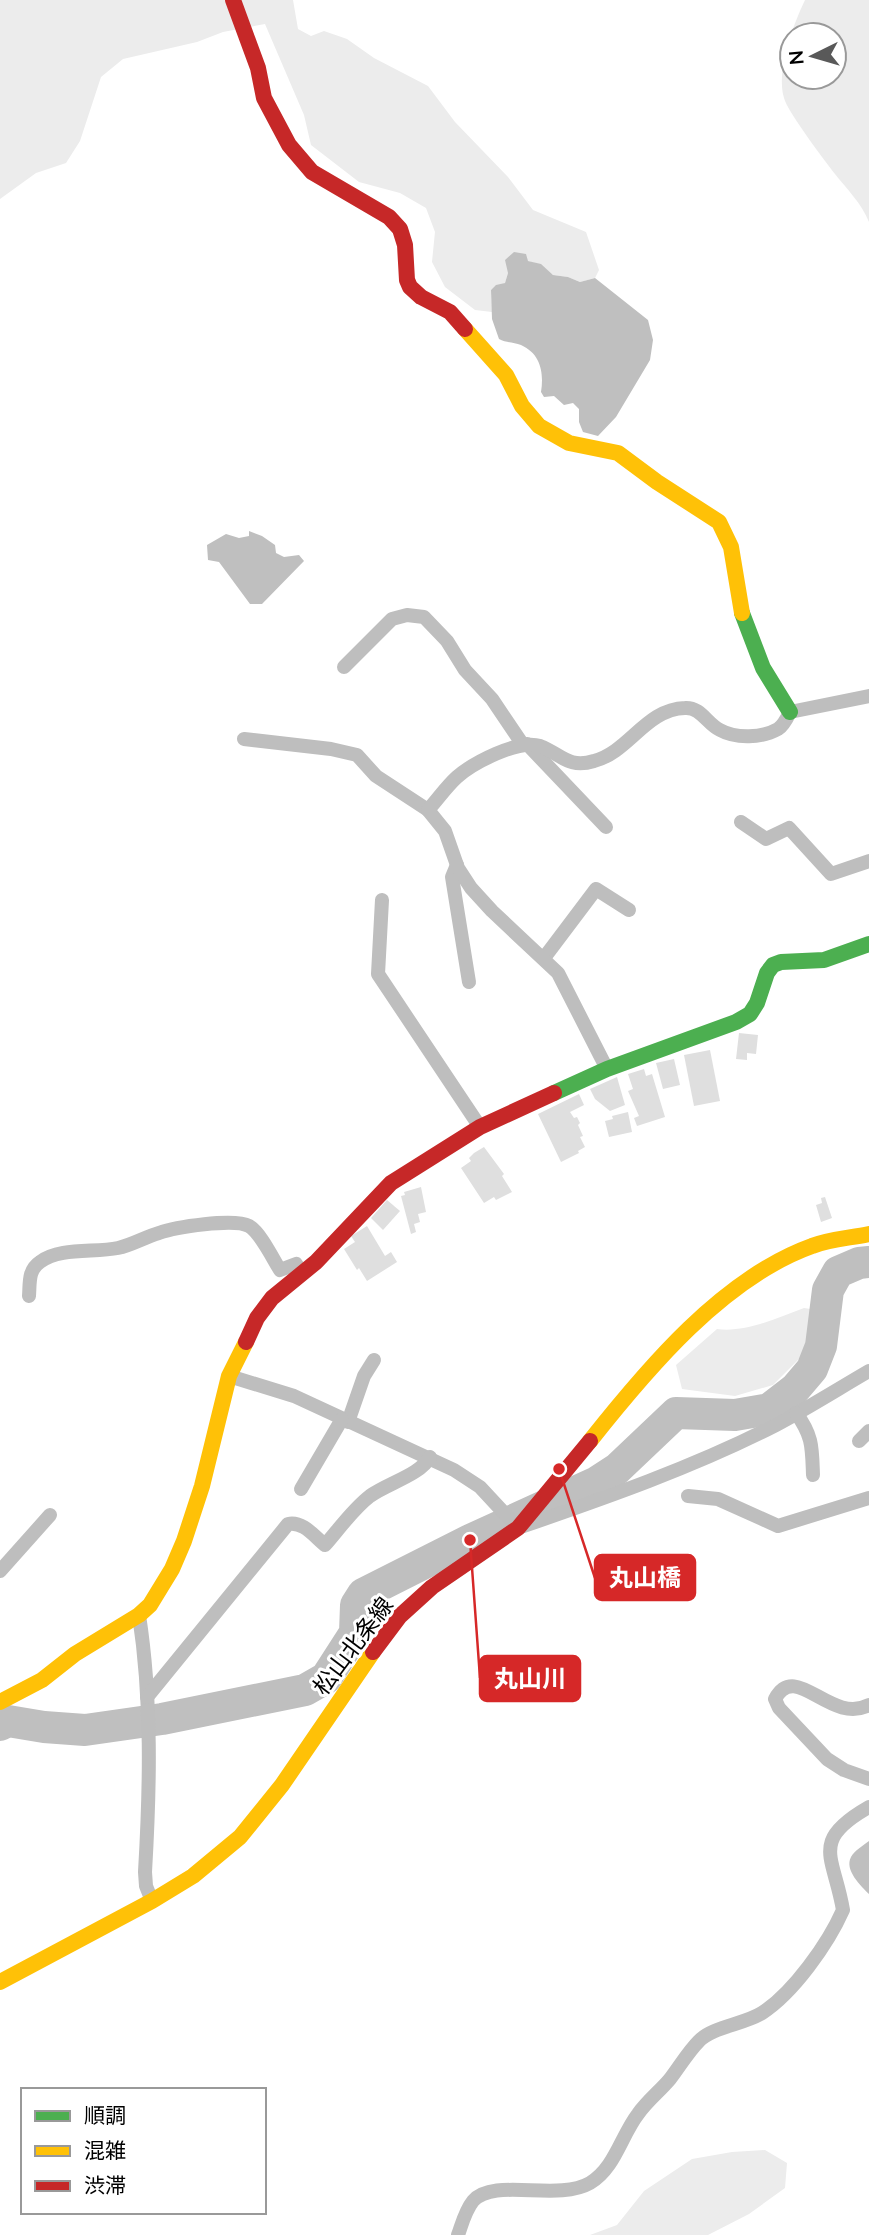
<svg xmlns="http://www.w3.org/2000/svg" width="869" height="2235" font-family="Lato,'Noto Sans JP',sans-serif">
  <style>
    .green { fill: #ececec; fill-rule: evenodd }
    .water { fill: #bfbfbf }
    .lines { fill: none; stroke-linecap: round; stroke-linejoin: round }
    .river { stroke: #bfbfbf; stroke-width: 32 }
    .building { fill: #dfdfdf }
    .street { stroke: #bebebe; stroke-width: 14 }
    .fast { stroke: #4caf50; stroke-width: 16 }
    .slow { stroke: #ffc107; stroke-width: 16 }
    .jam { stroke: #c62828; stroke-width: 16 }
    .labels { text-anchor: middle; stroke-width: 6; stroke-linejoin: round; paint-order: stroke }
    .street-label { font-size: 23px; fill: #000; stroke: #fff }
    .leader { fill: none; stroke: #d62828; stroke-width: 2.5 }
    .callout-dot { fill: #d62828; stroke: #fff; stroke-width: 2.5 }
    .callout { fill: #d62828; stroke: #d62828; stroke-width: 2.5 }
    .callout-label { font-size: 24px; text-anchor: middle; font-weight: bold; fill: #fff }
  </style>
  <rect width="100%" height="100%" fill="#fff"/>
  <g class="green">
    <polygon points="0,0 293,0 298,29 311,36 324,31 347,39 374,58 428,86 455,122 508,177 533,210 586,232 599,270 595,278 580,282 568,277 553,275 541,265 528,261 508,273 505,283 491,290 492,312 475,310 445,287 432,262 435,232 426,208 400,193 359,182 311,145 304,115 265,24 223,32 197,42 123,59 101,77 80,141 66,163 36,173 0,199"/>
    <path d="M805,0h64v222c-7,-18 -22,-33 -34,-48 -10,-13 -48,-63 -51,-76 -8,-27 9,-73 21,-98zM834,35v42h-42v-42z"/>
    <path d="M804,1308l20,3 -20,43 -31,31 -38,11 -53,-7 -6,-24 41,-36c27,4 61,-11 87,-21z"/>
    <polygon points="765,2150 787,2163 785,2188 749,2214 708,2235 590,2235 617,2225 644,2191 692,2159 732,2152"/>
  </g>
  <g class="water">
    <path d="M514,252l12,2 2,7 13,3 12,11 15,2 12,5 15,-4 53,42 5,20 -3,20 -34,57 -18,19 -15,-4 -4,-10v-13l-6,-6 -9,2 -10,-9 -10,1 -3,-5c3,-19 0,-38 -20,-47 -7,-3 -15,-2 -22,-6l-7,-20 -1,-29 5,-5 9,-2 3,-10 -3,-13z"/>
    <polygon points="249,531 262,536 275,545 276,553 284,557 299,555 304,561 262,604 250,604 219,562 208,560 207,545 226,534 239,538 249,536"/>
    <path d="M869,1841v53c-8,-8 -25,-24 -18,-37 3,-6 13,-12 18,-16z"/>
  </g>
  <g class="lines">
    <polyline class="river" points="0,1725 8,1721 44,1727 85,1730 162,1719 305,1690 326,1678 355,1633 356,1605 363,1594 470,1540 597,1482 617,1469 676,1413 735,1415 769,1409 795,1389 812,1369 821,1346 828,1290 838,1272 859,1263 869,1262"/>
  </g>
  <g class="building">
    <polygon points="739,1033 758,1035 756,1054 747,1053 747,1060 736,1059"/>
    <polygon points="710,1050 720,1101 694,1106 684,1055"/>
    <polygon points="674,1059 680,1085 663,1089 656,1063"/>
    <polygon points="644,1069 646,1076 652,1074 665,1117 637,1126 634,1118 639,1116 628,1091 633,1089 628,1074"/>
    <polygon points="617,1077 625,1105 610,1111 595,1099 590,1089"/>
    <polygon points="579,1094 584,1105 570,1112 574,1118 577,1117 580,1123 578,1125 583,1136 580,1137 585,1147 578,1151 579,1153 561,1162 538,1114"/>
    <polygon points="628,1112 632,1132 609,1137 605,1121 613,1119 612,1116"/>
    <polygon points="484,1147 504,1174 502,1176 512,1192 496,1200 494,1197 484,1203 461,1168 471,1161 469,1158 474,1153"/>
    <polygon points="421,1187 426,1212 418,1214 420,1222 414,1224 416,1232 411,1234 401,1196 405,1195 404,1192"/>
    <polygon points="825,1197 832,1218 821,1222 816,1205 822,1203 821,1198"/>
    <polygon points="387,1200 400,1211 383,1230 371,1218"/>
    <polygon points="367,1226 385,1256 391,1252 397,1262 367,1281 359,1268 357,1270 344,1249 355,1242 351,1236"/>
  </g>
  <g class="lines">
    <g class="street">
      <polyline points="344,667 392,619 407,615 424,617 447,641 465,670 492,699 523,745"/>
      <polyline points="244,739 331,749 357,755 376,776 428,810"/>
      <polyline points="527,744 606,827"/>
      <polyline points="741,822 766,839 789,828 831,874 869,861"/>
      <polyline points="457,865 452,877 469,982"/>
      <polyline points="382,900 378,974 480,1127"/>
      <polyline points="544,958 596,889 629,910"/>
      <path d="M607,1069l-49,-96 -66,-62 -21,-23 -13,-20 -13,-37 -17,-21c10,-11 18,-23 29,-33 16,-14 61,-38 83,-31 21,8 28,23 54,15 35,-9 52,-52 91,-53 16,-1 22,16 35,22 16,9 42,8 58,-1 6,-4 9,-11 12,-17l79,-16"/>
      <path d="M29,1296c1,-13 -1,-26 11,-34 20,-15 54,-9 78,-14 14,-3 27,-11 41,-15 16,-6 75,-15 90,-7 11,6 24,33 31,44l16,-6 6,9"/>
      <path d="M229,1376l65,20 160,74 26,17 38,41c87,-30 176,-61 258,-103 32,-17 62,-36 93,-54"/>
      <path d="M796,1413c17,23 16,35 17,62"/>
      <polyline points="348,1422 364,1376 374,1360"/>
      <polyline points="859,1441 869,1431"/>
      <polyline points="301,1489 342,1419"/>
      <polyline points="688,1496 718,1499 778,1526 869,1498"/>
      <polyline points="0,1571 50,1515"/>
      <path d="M139,1615c13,85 11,172 6,257l1,14 6,15"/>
      <path d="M147,1697l141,-173c15,-3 26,12 37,21 14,-16 28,-36 45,-49 18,-13 50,-21 60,-39"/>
      <path d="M869,1705c-39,20 -73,-45 -94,-6l4,9 48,51 17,11 25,9"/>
      <path d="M458,2235c4,-11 7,-24 15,-34 21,-24 84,1 117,-18 25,-15 31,-47 48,-69 9,-13 22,-23 32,-35 10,-13 18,-27 29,-38 13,-14 46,-17 63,-28 31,-20 66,-69 81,-103 -9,-54 -34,-69 26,-103"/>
    </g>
    <g class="fast">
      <polyline points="742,613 763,668 790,712"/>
      <polyline points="554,1093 607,1069 736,1022 750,1014 757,1003 767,973 773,965 781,962 824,960 869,944"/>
    </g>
    <g class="slow">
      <polyline points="465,329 506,375 522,406 539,426 569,443 618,453 657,482 719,522 731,547 742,613"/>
      <path d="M590,1441c57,-72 133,-163 222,-195 17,-7 38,-8 57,-12"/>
      <polyline points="0,1702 42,1680 75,1654 139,1615 150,1605 172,1569 184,1541 202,1486 229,1376 246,1342"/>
      <polyline points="0,1982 152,1901 193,1876 240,1837 282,1785 373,1652"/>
    </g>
    <g class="jam">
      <polyline points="233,0 258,68 264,98 289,145 312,172 389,217 400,229 405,245 407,280 410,287 421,297 450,312 465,329"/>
      <polyline points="246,1342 257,1318 272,1298 316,1262 391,1183 480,1127 554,1093"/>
      <polyline points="373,1652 400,1616 432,1587 518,1528 590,1441"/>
    </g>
  </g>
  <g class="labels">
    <g class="street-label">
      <text transform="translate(353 1646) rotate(-53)" y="8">松山北条線</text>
    </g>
  </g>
  <path class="leader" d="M559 1469L595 1578M470 1540L480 1678"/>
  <g class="callout-dot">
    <circle cx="559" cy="1469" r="7"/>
    <circle cx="470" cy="1540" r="7"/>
  </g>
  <g class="callout">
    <rect x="595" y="1555" width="100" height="45" rx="7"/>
    <rect x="480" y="1656" width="100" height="45" rx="7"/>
  </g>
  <g class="callout-label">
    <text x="645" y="1586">丸山橋</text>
    <text x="530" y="1687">丸山川</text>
  </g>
  <rect x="21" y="2088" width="245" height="126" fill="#ffffff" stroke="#999999" stroke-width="2"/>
  <rect x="35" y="2111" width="35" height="10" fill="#4caf50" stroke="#999999" stroke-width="2"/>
  <text x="84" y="2123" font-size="21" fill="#000000">順調</text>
  <rect x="35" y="2146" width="35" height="10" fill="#ffc107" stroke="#999999" stroke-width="2"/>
  <text x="84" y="2158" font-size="21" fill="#000000">混雑</text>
  <rect x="35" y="2181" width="35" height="10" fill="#c62828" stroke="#999999" stroke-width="2"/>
  <text x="84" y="2193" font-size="21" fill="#000000">渋滞</text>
  <g transform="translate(813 56) rotate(265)"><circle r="33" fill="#ffffff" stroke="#999999" stroke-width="2"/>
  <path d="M0-5L12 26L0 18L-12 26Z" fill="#595959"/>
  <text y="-10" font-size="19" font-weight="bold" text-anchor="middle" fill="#000000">N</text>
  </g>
</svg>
